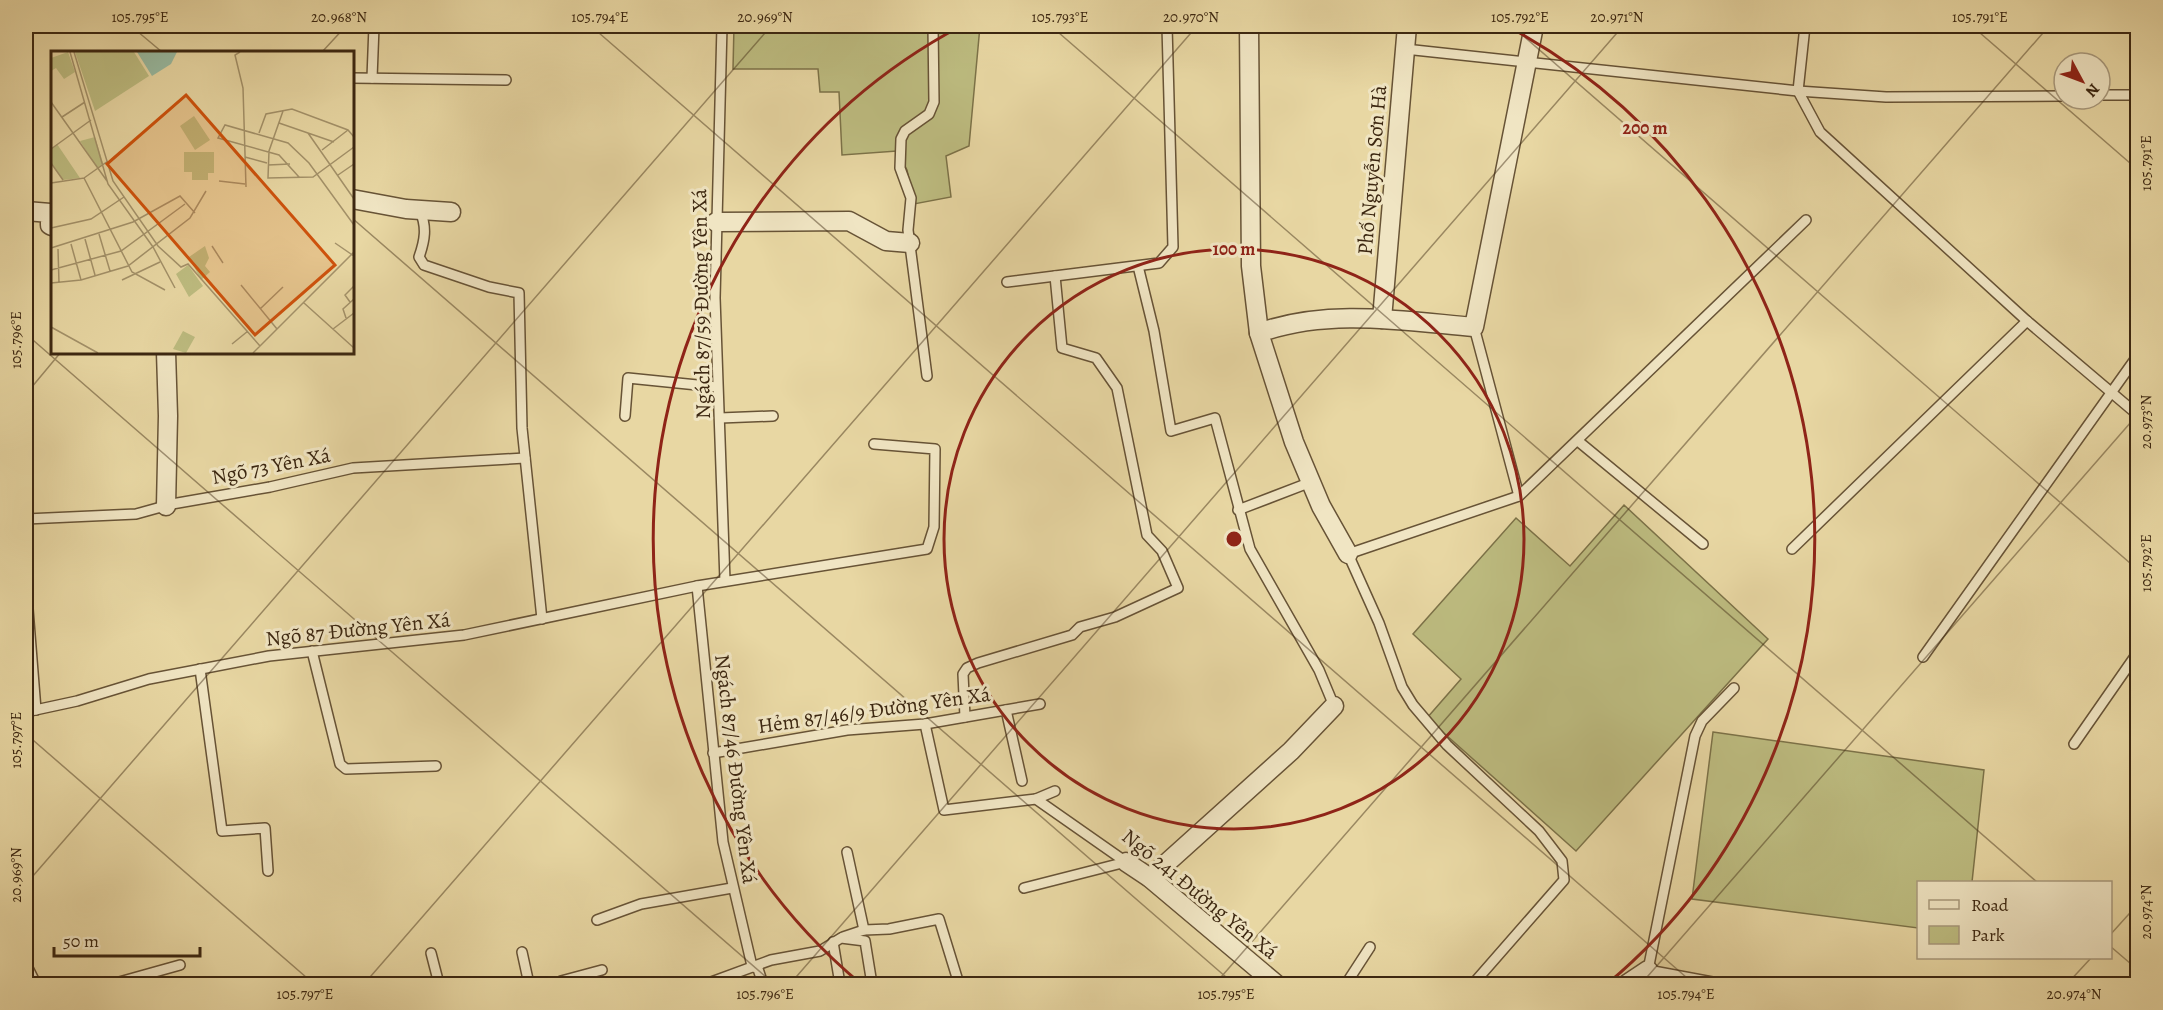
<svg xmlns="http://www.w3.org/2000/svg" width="2163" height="1010" font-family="Alegreya,serif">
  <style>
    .green { fill: #bdbc80; stroke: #7c7248; stroke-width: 1.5 }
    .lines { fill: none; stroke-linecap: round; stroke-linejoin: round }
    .service-casing { stroke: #675336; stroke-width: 12 }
    .minor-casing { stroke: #675336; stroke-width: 21 }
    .service { stroke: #f0e5c3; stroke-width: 9 }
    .minor { stroke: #f0e5c3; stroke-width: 18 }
    .ticks { fill: none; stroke: #3c2711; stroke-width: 1.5; stroke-opacity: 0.45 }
    .ring { fill: none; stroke: #8f2418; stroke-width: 3 }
    .labels { text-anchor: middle; stroke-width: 6; stroke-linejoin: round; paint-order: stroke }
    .street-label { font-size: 21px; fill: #3c2711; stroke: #f0e5c3 }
    .inset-road { fill: none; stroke: #a39169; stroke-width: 1.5 }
    .view { fill: #ce520d; fill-opacity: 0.15; stroke: #ce520d; stroke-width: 3 }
    .inset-edge { fill: none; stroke: #3c2711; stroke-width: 3 }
    .centre { fill: #8f2418; stroke: #f0e5c3; stroke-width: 3 }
    .ring-label { font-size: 18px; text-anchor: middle; font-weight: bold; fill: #8f2418; stroke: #f0e5c3; stroke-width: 6; stroke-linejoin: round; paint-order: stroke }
    .neatline { fill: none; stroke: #3c2711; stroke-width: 2 }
    .ticks-label { font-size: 15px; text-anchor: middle; fill: #3c2711 }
  </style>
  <rect width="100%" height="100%" fill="#e8d7a3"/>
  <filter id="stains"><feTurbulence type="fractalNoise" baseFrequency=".00333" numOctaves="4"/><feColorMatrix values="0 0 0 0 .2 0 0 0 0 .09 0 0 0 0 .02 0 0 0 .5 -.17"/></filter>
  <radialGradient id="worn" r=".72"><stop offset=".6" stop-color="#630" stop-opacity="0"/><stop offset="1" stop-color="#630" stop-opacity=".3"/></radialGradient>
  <g class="green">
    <polygon points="734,26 980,26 969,146 946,156 951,197 914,204 907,170 897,151 842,155 839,92 820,92 818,69 733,69"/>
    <polygon points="1624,505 1768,639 1576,851 1427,718 1461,679 1413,634 1516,518 1570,566"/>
    <polygon points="1713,732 1984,770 1972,882 1918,882 1918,928 1692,899"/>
  </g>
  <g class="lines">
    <g class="service-casing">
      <g id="service">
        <polyline points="722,26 715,298 725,581"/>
        <polyline points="1805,26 1798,91 1820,132 2027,321 2138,415"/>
        <polyline points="1405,49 1798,91 1886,97 2064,96"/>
        <polyline points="352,78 506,80"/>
        <polyline points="372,78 374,26"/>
        <polyline points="2100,95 2138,95"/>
        <path d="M420,211c7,16 5,29 -1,46l5,8 65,22 30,6 3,135 20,191"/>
        <polyline points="1138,266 1154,331 1171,431 1215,418 1250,549 1319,670 1334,706"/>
        <polyline points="1007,282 1159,263 1173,247 1167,26"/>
        <polyline points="1474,327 1519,496"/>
        <polyline points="927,376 908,230 911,198 900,168 901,139 905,131 929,114 934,102 933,26"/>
        <polyline points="625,416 628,378 717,387"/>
        <polyline points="720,418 773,416"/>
        <polyline points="1578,441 1703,544"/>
        <polyline points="1238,510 1311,482"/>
        <polyline points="26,519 136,514 172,504 270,487 353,468 525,458"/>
        <polyline points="1792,549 2027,321"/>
        <polyline points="26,584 36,710"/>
        <polyline points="697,586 723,842 752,966 758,969 763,984"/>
        <polyline points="312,651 340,764 346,769 436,766"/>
        <polyline points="1923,657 2138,355"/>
        <polyline points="200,669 222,831 265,828 268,871"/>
        <polyline points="1006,710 1022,781"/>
        <polyline points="26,712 77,701 149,679 269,656 464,635 697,586 927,549 934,527 935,449 874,444"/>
        <polyline points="965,717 963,674 967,668 978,663 1072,635 1080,627 1115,617 1178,588 1162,551 1147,535 1117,388 1096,358 1062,348 1055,276"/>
        <polyline points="925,724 944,810 1036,799 1126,862"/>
        <polyline points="2074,744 2138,652"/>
        <polyline points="713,753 847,730 925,724 1040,704"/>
        <polyline points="1036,799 1055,791"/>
        <polyline points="847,852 864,930"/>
        <polyline points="1024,888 1126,862"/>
        <polyline points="597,920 641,904 732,888"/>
        <polyline points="843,937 864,930 889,929 939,919 959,984"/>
        <polyline points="833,942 840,984"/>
        <polyline points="26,952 26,964 36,984"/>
        <polyline points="522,952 529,984"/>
        <polyline points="431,953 439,984"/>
        <polyline points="112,984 180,965"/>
        <polyline points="562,984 561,981 602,970"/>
        <polyline points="706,984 771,960 820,951 841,938 865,941 872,984"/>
        <polyline points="1346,984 1370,947"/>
        <polyline points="1473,984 1564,880 1562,861 1539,831 1447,745 1413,705 1402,687 1379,623 1348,554 1519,496 1806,220"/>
        <polyline points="1723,984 1648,970 1695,736 1702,721 1734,688"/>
      </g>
    </g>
    <g class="minor-casing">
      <g id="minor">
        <polyline points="1249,26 1251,266 1259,333 1294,442 1321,506 1348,554"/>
        <polyline points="352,199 406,209 451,212"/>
        <polyline points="26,211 50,213 50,225 52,226"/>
        <polyline points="716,222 849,221 886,241 910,243"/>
        <polyline points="1382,319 1407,26"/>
        <path d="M1259,333c68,-25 145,-12 215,-6l60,-301"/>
        <polyline points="166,352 168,416 166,506"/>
        <polyline points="1126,862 1150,878 1276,984"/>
        <polyline points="1150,878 1291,751 1334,706"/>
        <polyline points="1627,984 1648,970 1654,984"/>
      </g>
    </g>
    <use href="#service" class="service"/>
    <use href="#minor" class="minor"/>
  </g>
  <path class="ticks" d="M131,26l31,26M591,26l1103,958M1051,26l986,856M1512,26l626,544M1972,26l166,144M322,52l24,-26M352,218l882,766M26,334l748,650M26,394l35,-42M26,734l288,250M26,884l745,-858M2110,935l28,-31M2110,946l28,24M364,984l833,-958M790,984l833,-958M1215,984l834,-958M1641,984l497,-570M2067,984l24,-26"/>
  <g class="ring">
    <circle cx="1234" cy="539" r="290"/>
    <path d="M861 984A581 581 0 0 1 961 26M1507 26A581 581 0 0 1 1607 984"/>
  </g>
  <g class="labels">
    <g class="street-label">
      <text transform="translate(1372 170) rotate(-85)" y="7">Phố Nguyễn Sơn Hà</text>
      <text transform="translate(701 304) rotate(-91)" y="7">Ngách 87/59 Đường Yên Xá</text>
      <text transform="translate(271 466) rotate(-11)" y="7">Ngõ 73 Yên Xá</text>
      <text transform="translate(358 629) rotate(-6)" y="7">Ngõ 87 Đường Yên Xá</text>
      <text transform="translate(874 710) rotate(-8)" y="7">Hẻm 87/46/9 Đường Yên Xá</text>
      <text transform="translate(736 769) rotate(83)" y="7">Ngách 87/46 Đường Yên Xá</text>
      <text transform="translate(1200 894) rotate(39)" y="7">Ngõ 241 Đường Yên Xá</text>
    </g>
  </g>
  <g transform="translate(51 51)">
    <rect width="303" height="303" fill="#e8d7a3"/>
    <path d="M17,1l7,20 -11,7 -8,-11 -5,3v-13zM24,1h59l15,24 -54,35zM143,65l16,24 -15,10 -15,-24zM44,86l8,26 -5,6 -18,-28zM6,93l23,34 -17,2 -12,-17v-14zM133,101h30v21h-6v7h-16v-8h-8zM154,195l4,12 -4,8 5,6 -9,8 -12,-23zM137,214l15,21 -14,11 -13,-23zM132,280l12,6 -9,16 -13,-4z" fill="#bdbc80"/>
    <path d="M86,1h40l-6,12 -19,12z" fill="#98baa1"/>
    <path class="inset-road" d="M19,1l38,132 45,63 22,41M23,1l39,129 45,65 23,21 7,-3 72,82M189,1l-5,3 8,33 3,99M0,51l56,79M232,60l-14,40 -1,27 45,-1 41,-30M11,66l23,-15M228,72l55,19M208,82l7,-19 26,-5 56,21 6,7M257,82l46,66M0,98l40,-29M271,99l26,-20M194,106l22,6M0,112l12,17M217,114l22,-1M287,124l16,-11M248,126l-20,-22 -61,-17 7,-13 63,18 21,20 45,62M33,127l24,-17M168,130l26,3M0,132l33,-5 48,94 33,18M0,177l40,-9 33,-22M48,183l11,37M34,188l10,36M284,192l19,13M20,193l10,36M161,195l11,17M0,197l82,-26 47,-26 15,17M7,198l1,34M0,219l70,-19 64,-47M71,229l38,-18M0,232l30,-3 47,-14 62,-48 16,-27M190,234l36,44M299,251l-5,-7 9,-9M253,252l50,45M209,258l23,-22M295,267l-3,-9 11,-10M0,276l47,26M282,278l21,-16M181,293l16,-13M202,302l101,-101"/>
    <path class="view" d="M135,44l149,170 -80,70 -148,-171z"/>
    <rect width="303" height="303" class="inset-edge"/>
  </g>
  <circle cx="1234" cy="539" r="9" class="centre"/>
  <g class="ring-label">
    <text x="1645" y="134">200 m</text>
    <text x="1234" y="255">100 m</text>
  </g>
  <rect width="2163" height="1010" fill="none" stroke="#e8d7a3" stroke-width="66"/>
  <rect x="1917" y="881" width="195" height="78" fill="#f0e5c3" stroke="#a8997c" stroke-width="1.5"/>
  <rect x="1929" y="900" width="30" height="9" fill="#f0e5c3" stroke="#a8997c" stroke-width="1.5"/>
  <text x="1971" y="911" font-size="18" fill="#3c2711">Road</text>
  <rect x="1929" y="926" width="30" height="18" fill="#bdbc80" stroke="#a8997c" stroke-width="1.5"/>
  <text x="1971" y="941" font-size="18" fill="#3c2711">Park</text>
  <g transform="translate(2082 81) rotate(131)"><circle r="28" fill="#f0e5c3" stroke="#a8997c" stroke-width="1.5"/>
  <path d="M0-4.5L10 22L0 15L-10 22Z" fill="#8f2418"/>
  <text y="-9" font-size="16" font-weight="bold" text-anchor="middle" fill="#3c2711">N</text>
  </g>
  <path d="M54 947v9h146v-9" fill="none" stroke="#3c2711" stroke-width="3"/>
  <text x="63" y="947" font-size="18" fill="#3c2711" stroke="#f0e5c3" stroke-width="4.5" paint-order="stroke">50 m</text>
  <rect x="33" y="33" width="2097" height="944" class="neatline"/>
  <g class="ticks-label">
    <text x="140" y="22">105.795°E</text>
    <text x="339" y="22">20.968°N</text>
    <text x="600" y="22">105.794°E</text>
    <text x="765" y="22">20.969°N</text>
    <text x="1060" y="22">105.793°E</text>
    <text x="1191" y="22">20.970°N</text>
    <text x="1520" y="22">105.792°E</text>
    <text x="1617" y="22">20.971°N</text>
    <text x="1980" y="22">105.791°E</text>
    <text transform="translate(2146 163) rotate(-90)" y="5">105.791°E</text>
    <text transform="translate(16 340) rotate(-90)" y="5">105.796°E</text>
    <text transform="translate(2146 422) rotate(-90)" y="5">20.973°N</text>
    <text transform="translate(2146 563) rotate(-90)" y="5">105.792°E</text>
    <text transform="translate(16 740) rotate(-90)" y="5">105.797°E</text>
    <text transform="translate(16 875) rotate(-90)" y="5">20.969°N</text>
    <text transform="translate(2146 912) rotate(-90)" y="5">20.974°N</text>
    <text x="305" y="999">105.797°E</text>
    <text x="765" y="999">105.796°E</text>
    <text x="1226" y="999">105.795°E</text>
    <text x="1686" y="999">105.794°E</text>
    <text x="2074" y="999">20.974°N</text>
  </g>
  <rect width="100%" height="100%" filter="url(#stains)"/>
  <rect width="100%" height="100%" fill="url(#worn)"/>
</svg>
